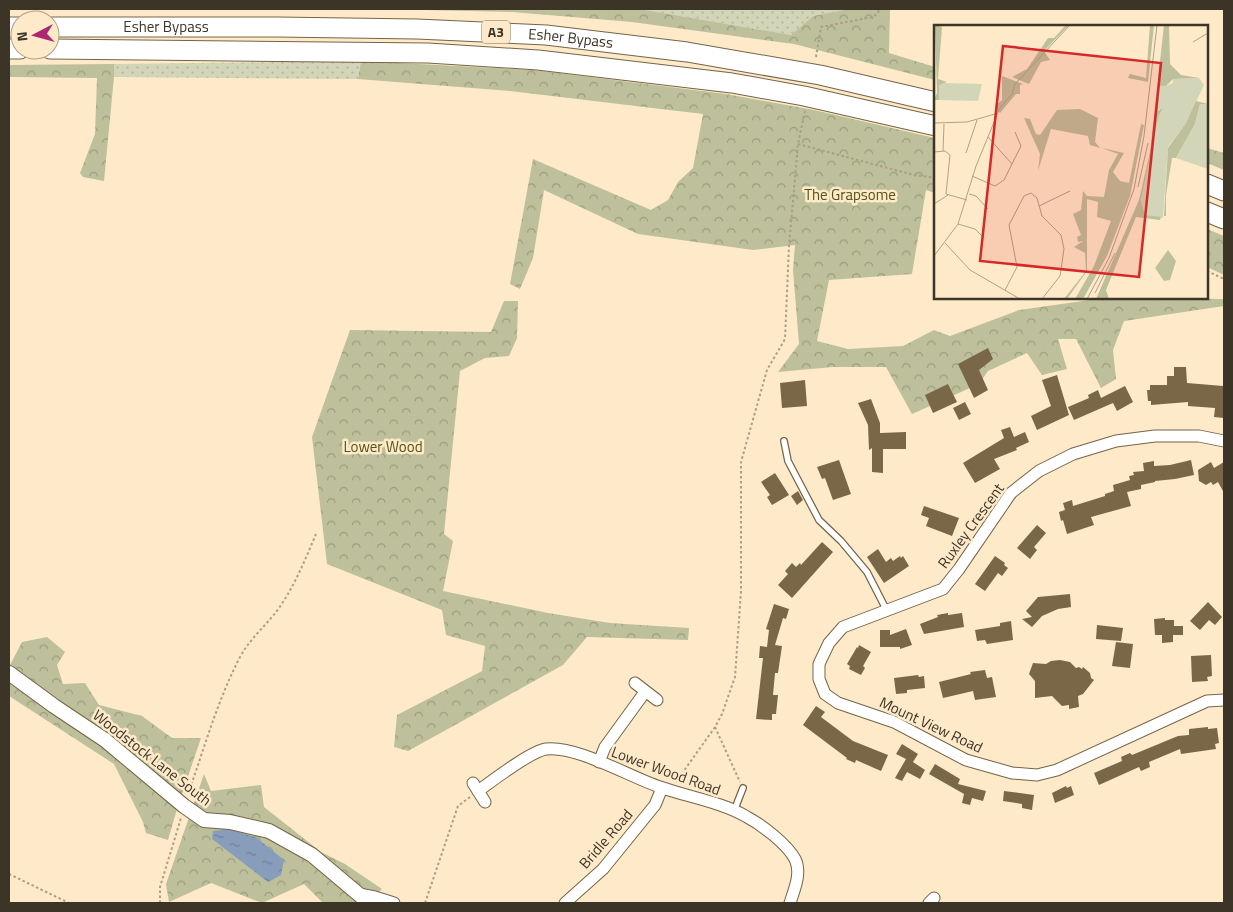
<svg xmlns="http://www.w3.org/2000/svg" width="1233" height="912" font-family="'Titillium Web',sans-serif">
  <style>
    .grass { fill: url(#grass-dots) }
    .forest { fill: url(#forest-crowns) }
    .water { fill: url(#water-ripples) }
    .building { fill: #796748 }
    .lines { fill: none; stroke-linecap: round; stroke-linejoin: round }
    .service-casing { stroke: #756447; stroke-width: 8 }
    .minor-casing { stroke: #756447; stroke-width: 13 }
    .tertiary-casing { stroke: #756447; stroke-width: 16 }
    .trunk-casing { stroke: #756447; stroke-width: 21 }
    .path { stroke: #ac9d85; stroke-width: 2; stroke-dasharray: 2.5 2.5; stroke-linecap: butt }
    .service { stroke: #fff; stroke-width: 5.5 }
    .minor { stroke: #fff; stroke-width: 11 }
    .tertiary { stroke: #fff; stroke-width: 14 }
    .trunk { stroke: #fff; stroke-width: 19 }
    .labels { text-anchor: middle; stroke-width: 5; stroke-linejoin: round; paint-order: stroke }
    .shield { fill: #feeac9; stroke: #766b58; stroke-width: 1 }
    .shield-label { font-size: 14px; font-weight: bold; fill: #3c3427 }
    .street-label { font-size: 15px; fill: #3c3427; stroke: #feeac9 }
    .park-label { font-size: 15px; fill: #525417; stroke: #feeac9 }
    .inset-road { fill: none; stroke: #b0a188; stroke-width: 1 }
    .view { fill: #d62828; fill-opacity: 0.15; stroke: #d62828; stroke-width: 2.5 }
    .inset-edge { fill: none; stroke: #3c3427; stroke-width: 2.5 }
  </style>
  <defs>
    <pattern id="grass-dots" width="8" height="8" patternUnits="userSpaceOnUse" patternTransform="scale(1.25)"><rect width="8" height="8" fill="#d3d5b8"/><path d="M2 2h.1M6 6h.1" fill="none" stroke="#b6b79e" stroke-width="1.8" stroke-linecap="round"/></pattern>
    <pattern id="forest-crowns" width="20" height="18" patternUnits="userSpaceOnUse" patternTransform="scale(1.25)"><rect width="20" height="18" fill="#bdc09b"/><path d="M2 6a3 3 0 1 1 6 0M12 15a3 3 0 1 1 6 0" fill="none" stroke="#9b9d7e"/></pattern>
    <pattern id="water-ripples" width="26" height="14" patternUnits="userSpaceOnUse" patternTransform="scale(1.25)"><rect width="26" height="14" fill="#879dbb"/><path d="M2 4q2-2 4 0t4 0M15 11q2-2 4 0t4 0" fill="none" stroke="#708198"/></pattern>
  </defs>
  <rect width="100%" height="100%" fill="#feeac9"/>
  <g class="grass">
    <polygon points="636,9 848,9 813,16 791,35"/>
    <polygon points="361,61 358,79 114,77 114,64"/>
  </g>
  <g class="forest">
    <polygon points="381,9 639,9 791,35 813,16 848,9 890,9 889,53 935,67 935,80 794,44 632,22 512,12"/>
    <polygon points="361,61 534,70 726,94 814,110 935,138 935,193 926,190 912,274 829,280 817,341 848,349 903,346 934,330 950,336 1019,310 1104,298 1224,299 1224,306 1124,321 1113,350 1116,379 1101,388 1076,339 1058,339 1067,369 1042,375 1027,353 988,371 979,384 912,414 886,367 833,367 778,372 799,344 793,270 795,245 753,250 638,234 544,190 533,258 520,289 510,284 533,159 651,210 668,200 678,182 693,168 703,114 510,91 358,79"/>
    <polygon points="114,64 114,77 104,181 83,177 80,173 95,134 97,78 9,77 9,65"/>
    <polygon points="1207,148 1224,153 1224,170 1207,163"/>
    <polygon points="1207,229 1224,236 1224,275 1207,267"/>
    <polygon points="504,301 518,301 517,338 509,356 485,358 460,371 444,534 453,541 443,591 548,613 610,623 689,628 688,640 587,637 563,665 408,751 394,747 397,715 482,671 485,646 446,635 442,610 327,564 312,437 350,330 491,332"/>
    <polygon points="47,637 65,652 57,665 63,684 85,683 99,705 142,716 172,738 201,738 177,809 168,840 146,833 143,822 114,764 9,696 9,667 22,642"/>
    <polygon points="204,774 211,791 261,785 264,807 321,852 345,864 382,889 366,903 323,903 304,884 262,903 211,883 169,902 166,884"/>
  </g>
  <polygon class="water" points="230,829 257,838 284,860 281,875 268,882 212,839 213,831"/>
  <g class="building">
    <polygon points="988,348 993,359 979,370 988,390 974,398 958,364"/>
    <polygon points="1174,367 1186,367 1187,383 1223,386 1224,418 1214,417 1215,408 1188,406 1188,402 1151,405 1151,401 1148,401 1147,390 1150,390 1150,385 1167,385 1167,376 1174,376"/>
    <polygon points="1057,375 1069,415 1037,430 1031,416 1051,406 1042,380"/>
    <polygon points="805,380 807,406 782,408 780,383"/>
    <polygon points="948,384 957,402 933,413 925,395"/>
    <polygon points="1125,386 1133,402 1117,411 1113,403 1074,420 1068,407 1089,398 1088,395 1098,390 1101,398"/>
    <polygon points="871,399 880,423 880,433 906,432 906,449 883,449 883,473 872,472 872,448 869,450 868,425 858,403"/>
    <polygon points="965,402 971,414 959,420 953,408"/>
    <polygon points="1010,427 1014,437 1025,432 1029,442 1016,448 1017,450 994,459 1000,469 975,483 963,463 1004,438 1001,430"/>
    <polygon points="839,460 851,494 833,500 825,478 822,479 817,467"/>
    <polygon points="1191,460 1194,475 1175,479 1155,481 1155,482 1141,485 1141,489 1127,492 1131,506 1091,517 1094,525 1067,534 1063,520 1061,521 1059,512 1065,510 1063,503 1072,500 1073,506 1105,496 1105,494 1114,491 1113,485 1130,480 1129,476 1134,475 1133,472 1144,471 1143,463 1154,461 1154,466 1170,465"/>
    <polygon points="1211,462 1214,468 1224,462 1224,493 1218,482 1213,485 1211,482 1206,485 1199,481 1198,470"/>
    <polygon points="775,473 789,495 772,505 767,497 770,495 761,482"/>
    <polygon points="798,491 803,500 797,505 791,496"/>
    <polygon points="924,506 959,518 952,536 926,526 929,518 921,515"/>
    <polygon points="1037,525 1046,533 1034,547 1037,550 1030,559 1017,548"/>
    <polygon points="822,542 833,552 792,598 778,585 788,574 785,571 792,563 796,567 800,563 801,565"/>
    <polygon points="878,549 886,562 891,558 893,561 900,556 901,558 903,556 909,566 884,583 867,557"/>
    <polygon points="995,556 1005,563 1004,565 1008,568 1002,576 998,573 985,591 975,584"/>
    <polygon points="1070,594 1071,607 1058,609 1042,616 1032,627 1022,619 1032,617 1026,611 1038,597"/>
    <polygon points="1208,602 1222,617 1215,625 1209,620 1200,630 1190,621"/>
    <polygon points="774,604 789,609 786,619 783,618 775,645 782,646 778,673 775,673 773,695 778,695 776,714 772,714 772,720 756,719 763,658 759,658 760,646 767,647 769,630 766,629"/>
    <polygon points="948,613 948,615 962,613 964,627 924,634 920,624 938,617 937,615"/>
    <polygon points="1165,618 1165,620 1174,620 1174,626 1183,626 1183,635 1173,635 1173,642 1162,643 1162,635 1155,635 1154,619"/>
    <polygon points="1011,621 1013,640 987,644 985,640 977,641 975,630 1000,626 1000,623"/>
    <polygon points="1097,625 1123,628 1121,641 1096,639"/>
    <polygon points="906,629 912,645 900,649 900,647 880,647 880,630 890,630 890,635"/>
    <polygon points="1116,642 1133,644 1130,668 1112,666"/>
    <polygon points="859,645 871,652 863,666 865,668 861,675 849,669 850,666 847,664 857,647 858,648"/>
    <polygon points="1211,655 1212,676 1207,677 1208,681 1192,682 1191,656"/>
    <polygon points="1060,660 1070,662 1076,668 1079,667 1082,669 1083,667 1090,673 1091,678 1094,680 1083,694 1078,696 1079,707 1069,709 1069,705 1062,706 1052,696 1035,698 1035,681 1029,674 1033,663 1046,664 1051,661"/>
    <polygon points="985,670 987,678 992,677 996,697 975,700 973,691 943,698 939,682 971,674 970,672"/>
    <polygon points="918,675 919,677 924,676 925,688 907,690 907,693 896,694 894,678"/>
    <polygon points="816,706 825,712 821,717 853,741 888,755 881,771 856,760 855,763 846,759 847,758 803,725"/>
    <polygon points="1208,727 1208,729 1217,728 1219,743 1215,744 1216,749 1181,754 1180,749 1149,762 1150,767 1141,771 1139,767 1099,785 1094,773 1122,761 1121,757 1130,753 1132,755 1178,736 1189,735 1189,729"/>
    <polygon points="902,744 918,754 913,762 925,770 920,779 907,772 902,781 895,778 906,759 896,754"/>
    <polygon points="935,764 960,779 958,784 986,791 983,801 972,798 970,805 962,803 964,794 929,774"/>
    <polygon points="1066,786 1067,788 1071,786 1074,795 1055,803 1052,793"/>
    <polygon points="1004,791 1034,795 1032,810 1022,808 1022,804 1003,801"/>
  </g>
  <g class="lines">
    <g class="service-casing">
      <g id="service">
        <polyline points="784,441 788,461 819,520 841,541 867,572 887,611"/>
        <polyline points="734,811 743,788"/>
      </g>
    </g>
    <g class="minor-casing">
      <g id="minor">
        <polyline points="1224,441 1199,436 1155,436 1116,441 1073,454 1039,471 1011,493 959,569 943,589 843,627 829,643 819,664 819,679 825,694 838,703 894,722 966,760 1012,773 1037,775 1057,770 1207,701 1224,700"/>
        <polyline points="635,683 657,700"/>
        <polyline points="599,762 605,747 645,692"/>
        <polyline points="473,783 485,802"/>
        <path d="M478,791c14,-10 53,-40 68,-42 30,-4 84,28 114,38 28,10 62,15 87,30 15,8 40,27 48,42 7,14 -1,31 -5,44"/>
        <polyline points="359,894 375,897 394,903"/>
        <polyline points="565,903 603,869 655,805 662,788"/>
        <polyline points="929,903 934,898"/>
      </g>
    </g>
    <g class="tertiary-casing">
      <polyline id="tertiary" points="9,673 54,706 105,740 184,806 204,820 230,822 269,831 312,855 369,903"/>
    </g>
    <g class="trunk-casing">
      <g id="trunk">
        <polyline points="9,27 20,27"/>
        <path id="s1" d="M50,27h227l140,2 129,6 141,17 133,23 116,27"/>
        <polyline points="9,49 20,49"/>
        <polyline points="50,49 428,53 538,60 732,83 804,96 936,126"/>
        <polyline points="1207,184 1224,191"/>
        <polyline points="1207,212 1224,219"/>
      </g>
    </g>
    <g class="path">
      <polyline points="816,57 821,27 873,17 878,13 879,9"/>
      <polyline points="798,144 914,175 936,178"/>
      <polyline points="1207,271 1224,279"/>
      <polyline points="715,727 740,782"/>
      <polyline points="676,782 715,727 722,714 735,677 741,591 741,462 767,370 785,339 789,246 798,144 805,111"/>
      <path d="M188,794c16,-45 29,-92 51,-135 10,-20 27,-33 40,-51 16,-23 26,-48 37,-74"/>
      <polyline points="9,874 69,903"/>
      <polyline points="160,903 160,887 181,818"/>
      <polyline points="425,903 458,806 470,797"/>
    </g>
    <use href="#service" class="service"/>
    <use href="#minor" class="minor"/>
    <use href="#tertiary" class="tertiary"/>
    <use href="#trunk" class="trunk"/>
  </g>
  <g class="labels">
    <rect class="shield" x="482" y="20.5" width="28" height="23" rx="4"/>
    <g class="shield-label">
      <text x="496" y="37">A3</text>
    </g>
    <g class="street-label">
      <text dy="5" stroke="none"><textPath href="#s1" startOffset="116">Esher Bypass</textPath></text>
      <text dy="5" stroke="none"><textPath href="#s1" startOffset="521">Esher Bypass</textPath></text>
      <text transform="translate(971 526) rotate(-54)" y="5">Ruxley Crescent</text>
      <text transform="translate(931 725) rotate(25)" y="5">Mount View Road</text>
      <text transform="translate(152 758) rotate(38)" y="5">Woodstock Lane South</text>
      <text transform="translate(666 771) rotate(20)" y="5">Lower Wood Road</text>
      <text transform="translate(606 839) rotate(-49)" y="5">Bridle Road</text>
    </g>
    <g class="park-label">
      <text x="850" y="200">The Grapsome</text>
      <text x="383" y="452">Lower Wood</text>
    </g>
  </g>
  <g transform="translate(934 25)">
    <rect width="274" height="274" fill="#feeac9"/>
    <path d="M265,53l5,7 -18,38 -18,24 -5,71 -18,-3 -4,-15 16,-80 6,-13 -6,4 2,-26 7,1 7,-3v-4zM9,58l39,1 -4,17 -39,-1v-15zM266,79h8v24l-13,-3z" fill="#d3d5b8"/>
    <path d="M1,0l7,2 -4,52 9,3 -8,3v15h-5l3,-7zM132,0h3l-25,26 6,9 -9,2 -12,22 -17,-7 15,-8 21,-31h6zM216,0h4l-6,57 -20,-4 2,-4 16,4zM230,0h5l1,39 11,11 18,3 -26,1 -7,7h-7l-1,25 5,-4 -5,11 -17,82 4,15 16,2 -1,3 -24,-3 -30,73 3,9h-13l43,-99 11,-48zM68,51l21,8 -3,1v9h-4l-16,19 -5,-7 7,-6zM262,76l12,3h-8l-5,20 -19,34h-4l-6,37v21h-2l4,-68 18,-25zM146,84l18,9 -3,24 5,6 -10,-3 -2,-9 -37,-7 -13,42 2,-17 -16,-36 6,1 6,15 4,1 17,-25zM207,99l3,1 -14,71 -23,60 -24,43h-8l19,-33 17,-45 -14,-4 1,-15 -11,-3v72l-20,28h-3l22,-28 -1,-18 -11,-6 9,-6 -5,1 -1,-5 4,-2 -8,-21 8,-4 2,-19 4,5 17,1 5,-27 9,-16 -16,-6 22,5 -11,19 7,9 9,2zM234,225l8,11 -6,19 -6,1 -9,-13z" fill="#bdc09b"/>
    <path d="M261,99l13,4v41l-32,-11z" fill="#d3d5b8"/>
    <path class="inset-road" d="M259,17l15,-9M0,98l33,-1 28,-8 17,-20 3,-10 55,-59M54,112l24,27M9,126l1,-27M0,127l11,-1 5,4 -4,39 21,6M32,128l11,-33M38,151l23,10 9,-6 17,-34 -6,-14M204,162l10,-44M35,169l7,2 12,13M0,179l14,-9M105,181l31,-15M24,199l17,5 9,9M11,218l25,27 50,29M0,231l24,-32 18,-58 23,-56M71,265l12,-23 -8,-42 15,-29 7,-3 6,5 5,18 19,19 3,14 -4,27 -18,23M161,268l20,-40M153,274l22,-41 25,-69 10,-53 13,-111"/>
    <path class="view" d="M69,21l158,17 -22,214 -159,-16z"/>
    <rect width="274" height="274" class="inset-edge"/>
  </g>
  <rect width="1233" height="912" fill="none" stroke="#3c3427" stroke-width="20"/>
  <g transform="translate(35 35) rotate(264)"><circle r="24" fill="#feeac9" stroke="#b0a188"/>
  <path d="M0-4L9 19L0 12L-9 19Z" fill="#ac2871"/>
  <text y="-8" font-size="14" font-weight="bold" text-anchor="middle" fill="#3c3427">N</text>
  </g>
</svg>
